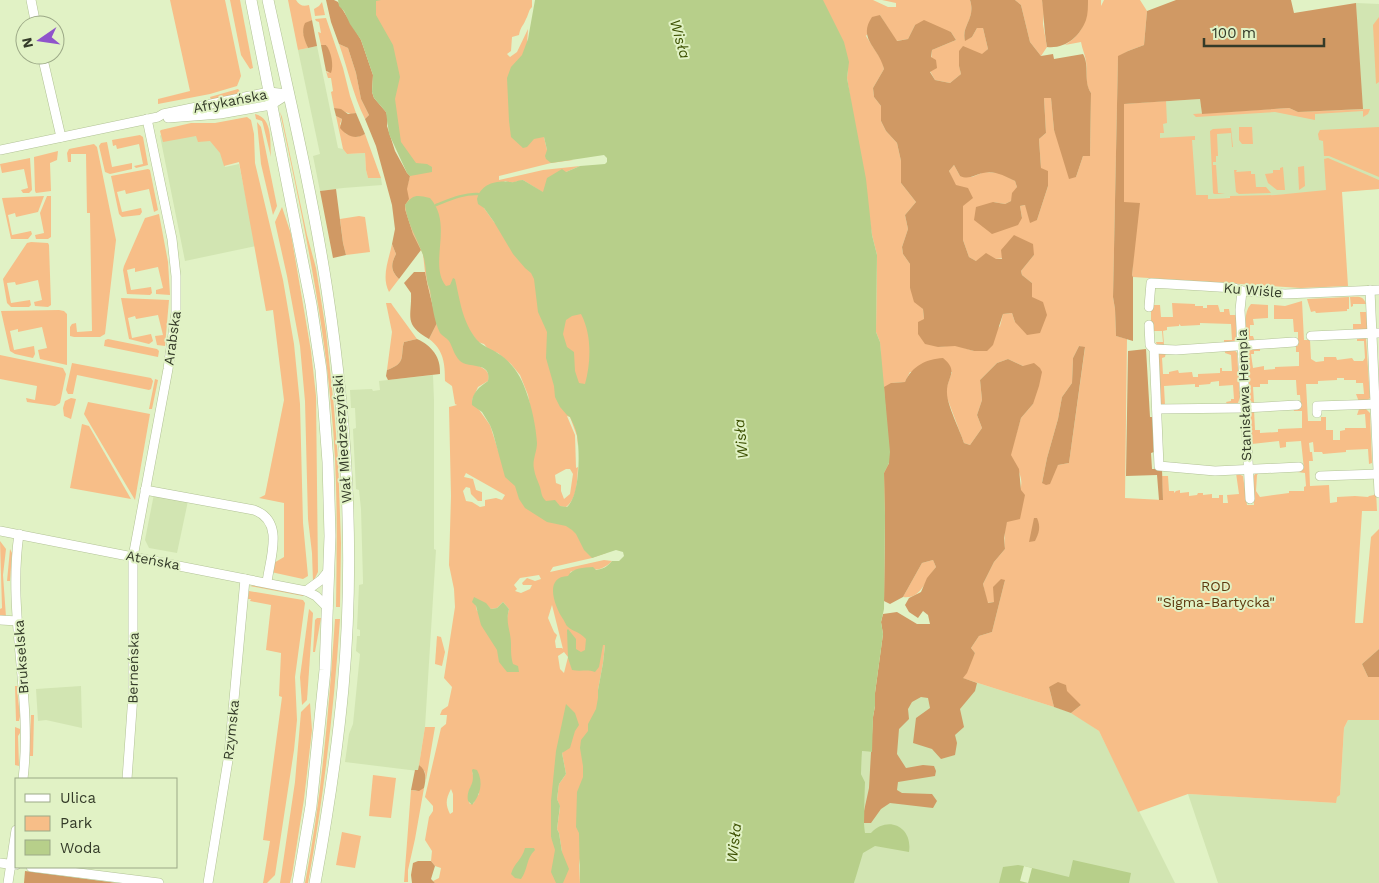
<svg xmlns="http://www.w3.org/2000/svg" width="1379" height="883" font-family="'Work Sans',sans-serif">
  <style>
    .built { fill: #d2e5b2 }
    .green { fill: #f7be88; fill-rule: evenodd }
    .forest { fill: #d09964 }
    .water { fill: #b7cf8a; fill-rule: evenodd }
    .pier { fill: #e1f2c5 }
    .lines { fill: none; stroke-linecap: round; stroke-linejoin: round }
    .stream { stroke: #b7cf8a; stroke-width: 2.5 }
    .minor-casing { stroke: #b2c296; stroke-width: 10 }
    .major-casing { stroke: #b2c296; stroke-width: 12 }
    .minor { stroke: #fff; stroke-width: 9 }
    .major { stroke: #fff; stroke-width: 11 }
    .labels { text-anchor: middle; stroke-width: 4; stroke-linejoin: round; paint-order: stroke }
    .street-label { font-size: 14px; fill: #343b29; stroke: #e1f2c5 }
    .park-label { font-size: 14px; fill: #5d380e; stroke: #e1f2c5 }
    .water-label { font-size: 15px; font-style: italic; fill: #3c5000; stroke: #e1f2c5 }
  </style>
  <rect width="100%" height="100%" fill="#e1f2c5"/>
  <g class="built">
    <polygon points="1356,3 1379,4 1379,189 1140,203 1124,104 1200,99 1202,114 1362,109"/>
    <polygon points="317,46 338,148 343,149 347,154 365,153 366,170 368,178 381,178 382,185 343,188 320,191 313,156 320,154 298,50"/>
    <polygon points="217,128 225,167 239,164 256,246 185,261 160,136 165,129"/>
    <polygon points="433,375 434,400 434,549 436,550 425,727 418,771 345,762 349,734 353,724 360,654 356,651 357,636 360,636 360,630 357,629 359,585 363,584 363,581 361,509 359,490 356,489 353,429 356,428 355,408 351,408 350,390 372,389 373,391 380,390 379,381"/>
    <polygon points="154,494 188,501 177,553 149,548 145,540"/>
    <polygon points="930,668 1073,713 1099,731 1175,883 854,883 865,833 864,823 865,782 861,774 862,751 871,752"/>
    <polygon points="81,686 82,728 46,720 38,721 36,689"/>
    <polygon points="1371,719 1379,720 1379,883 1218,883 1188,794 1336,803 1336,796 1340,795 1344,728 1348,720"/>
  </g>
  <g class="green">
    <polygon points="170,0 225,0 241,76 237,86 210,94 158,104 158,99 190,91"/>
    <polygon points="230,0 240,0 253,68 250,69 241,55"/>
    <path d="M288,0h8c3,5 7,7 13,5l3,15c-13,5 -8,17 -4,28l-10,2z"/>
    <path d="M368,0h164v7c-4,4 -3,7 -6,12 -3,8 -5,6 -7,16l-7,2 -1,14 -4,3 3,3 7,-5 11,-23 -2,31 21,90 26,10 -22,3 -52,13v4l44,-10 37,-4 -14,6 -11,28 -32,-20 -12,3 -6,-2 -21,27 10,14 81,79 22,38 -19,107 -1,-10 -7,-19 -3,-1 8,19 1,33 2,-1c-1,13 0,31 -12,40l-22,-2 -15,-26 7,-41 -8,-43 -8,-20 -9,-11 -13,-11 -9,-3 -5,-6 -6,-2 -22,-29 -48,-105 68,157c8,3 15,7 12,16l-10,6 -6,13 18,25 8,25 50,60 58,43 -14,5 -39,9 -3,5 54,-12 8,1c-14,15 -26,5 -42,11l37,55 -4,36 -5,27 3,32 -22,143 1,18h-145l-2,-2 6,-3 2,-10 -6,-2 -4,-5 1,-10 -7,-11 4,-23 4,-6v-5l-8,-9 16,-69 5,-4 1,-9h-7l2,-5 6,-4 4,-19 -8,-9 11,-71 -1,-18 -5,-24 2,-69 -2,-89 8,-2 -2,-1 -3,-18 -7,-5c0,-17 -1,-31 -16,-42l8,-16 -12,-51 -2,-18 -10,-20 -8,-25 -1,-12 6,-21 -3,-3zM566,469h4l3,5 -3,20 -6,5 -3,-8v-6l-5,-2 -1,-8zM466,473l39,22 -3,5 -6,-2 -11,2v6l-5,1 -8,-5 -6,-1 -3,-10 3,-4 4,1 1,6 7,7h4v-9l-6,-2 -3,-11 -9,-2zM539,575l2,4 -6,2 -8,-3 -5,5 1,2h9l-2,4 -9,4 -6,-2 2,-2 -3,-4 6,-7zM475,602l10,1 6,6 6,-1 6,-6 6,7 -2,9 -30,-7zM552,605l11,44 -1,-1h-6l-1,-7 2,-6 -3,-3 -6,-14zM564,652l4,5 -4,16 -4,-4 -2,-13zM563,739l2,11 -3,3 4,21 -7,10 -2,15 3,8 -3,22 2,4 3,19 -11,-15zM472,770l7,24 -4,4 -1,5 -4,1c-5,-9 1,-16 4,-24zM451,789l2,5v18l-3,2c-5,-10 -4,-15 1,-25z"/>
    <path d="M817,0h56l15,7h8v-4l-14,-3h88c6,19 -9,26 -5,40l7,-3 5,-9h6l5,21 -6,6 -23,10 2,9 -11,9 -15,-3 -5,-9 2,-21 24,-10 -5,-8 -36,-7 -7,14 -12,2 -16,-26 -14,21 16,25 2,8 -11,19 1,9 7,9v15l5,10 11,12 4,18v22l15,19 -11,13 3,14 -6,18 1,7 7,10v24l13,21 1,10 14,28 17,-2 19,6 26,-25 3,-12 9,-1 3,9 17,-25v-14l-10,-8 -1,-4 13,-16 -58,6 -7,-4 -6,-17v-34l-14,-35 5,-6 6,11 12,1 12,-5 16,1 15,8 2,6 -6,14 -6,3 -12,-2 29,16 -2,-12 5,-1 12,15 11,-34 -7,-18 -2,-29 7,-6 -2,-35 7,-1 3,33 22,47 7,-21h7l1,-63c-7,-10 -3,-20 -5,-32 -1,-6 -4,-13 -5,-19l-16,3c19,-12 21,-24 23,-45h13v6l3,-6h36l7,11 -3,34 -16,6 -10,6 -5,240 2,12 1,27 11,3 -2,159 38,2 -1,-24h6l1,15h5v2l2,-2 4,-1v3l9,-1v4l8,-1 1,-2h5v2l9,-1v4h7v-3h4v8h5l-1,-8 12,-1 -3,-21 7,3 4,29h7l-2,-27 5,-6h1v2l-1,1 -1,16 4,6 29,-4v-2h15v-4l2,-1 -1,-13 -8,-1 1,-3h6l-3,-28 -15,1v5l-6,1 -1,-7 -27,3 -2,-31 4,-3 1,20h5v3l18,-1v-3l24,-1v-17h-8l-1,-3h8l-1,-13h-3l-1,-15h-28v4h-8v3h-7l1,16 -4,-2 -3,-49 4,-4h9v3h-6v3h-3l2,14 11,-2v4l11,-1v-2l24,-1v-14h-3v-6h2v-14h-4l-1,-13h-19v-14l11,1 17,-5 2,39h6l1,19 5,3 8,-1v-4h12l1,3 15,-2 2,3h9l2,-3 -1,-17h-7v-4l9,1 4,60 -4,4h-7l-3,-8h8l-1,-11h-7v-3h-12v-2h-7v2l-19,1v3h-12l2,37h13v-4h5v13h7v10h7v-9l5,-1v-2h21l-1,-14 -8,1 2,-6h7l4,4 2,50 -3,1 -1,-15 -22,1v2l-23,2 -1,-2h-8l-1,-10 -4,1 1,9h2l1,9h-4l1,25 19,-1 1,18 7,-1v-5l18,-1 13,1 1,-1 5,-1v-5h2l1,21h-15l-7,112h8l8,-86 8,-8v120l-17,15 6,13h11v43h-31l-4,8 -4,67 -3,2 -1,6 -148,-9 -50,18 -39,-81 -28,-18 10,-8 -32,-18 5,20 -92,-29 13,-25 -4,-5 8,-12 13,-4 13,-52 -11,22 -7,1 -4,-19 11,-22 11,-13c-1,-9 -1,-19 2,-28 10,-30 25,-32 3,-66l11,-37 12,-14 -10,-38 -15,-7 -11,4 -17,17 2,20 -5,15 5,13 -12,17 -6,-2 -18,-48 1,-9 5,-14h-42l-5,10 -14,1 -6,156 -4,-174 -1,-23 -4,-10 1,-77 -5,-20 -25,-157 1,-9zM1079,346l6,2 -16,115 -11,2 -16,18 5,-25 11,-39 4,-22 10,-14 1,-25z"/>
    <polygon points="1015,0 1042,0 1044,11 1043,24 1047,47 1041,56 1030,42 1021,5"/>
    <polygon points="322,2 325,15 315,16 314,9 319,6"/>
    <polygon points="1379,17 1379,82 1376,84 1373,25"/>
    <polygon points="326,18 343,68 350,96 356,113 351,114 334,108 331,92 333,91 331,78 328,78 326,71 328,73 332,66 329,51 326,45 321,45 318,32 321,33 319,22 316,21 315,19"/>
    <path d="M339,44l9,4 8,25 5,26 8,16 -4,4c-12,-24 -17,-50 -26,-75z"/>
    <polygon points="238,89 242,94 211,100 210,97"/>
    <polygon points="1166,101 1167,123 1163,124 1164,133 1160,133 1160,138 1195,136 1195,140 1192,140 1196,195 1208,195 1208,199 1230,198 1230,196 1276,195 1326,190 1324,159 1328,158 1379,180 1379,189 1342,192 1348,286 1301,288 1133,277 1132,275 1134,248 1135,248 1124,203 1124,104"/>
    <polygon points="1289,108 1298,112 1370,109 1368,114 1363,117 1363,111 1315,114 1315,120 1275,112 1196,117 1193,114"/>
    <path d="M280,112l2,5 25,118 9,33 10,63 8,77 4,51 3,84 -1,64h-4c1,-67 2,-134 -5,-201 -9,-99 -30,-197 -51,-294z"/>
    <path d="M255,114c18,4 15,28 16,43l-8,-33 -1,-3 -6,-2z"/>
    <polygon points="336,116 342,119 340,124 346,134 357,137 365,134 381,178 368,178 366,170 365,153 347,154 343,149"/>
    <polygon points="247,117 251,120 254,134 255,163 283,280 294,344 300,404 303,523 308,576 303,579 271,572 272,564 284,557 284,503 259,498 265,495 284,400 273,310 266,311 239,162 224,166 220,153 210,141 198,142 196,136 163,142 160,131 161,130 191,123 215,123"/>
    <polygon points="257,122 261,127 277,206 273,215 261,164"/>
    <polygon points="1252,127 1253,144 1242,144 1239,140 1239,127"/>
    <polygon points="1379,127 1379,177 1329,156 1324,156 1323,141 1319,140 1318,134 1320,130"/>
    <polygon points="1231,128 1233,147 1232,147 1231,133 1217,134 1218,156 1216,156 1216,162 1213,162 1213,165 1216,165 1218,193 1225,194 1214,194 1213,193 1210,131 1213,129"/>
    <polygon points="140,135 143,137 148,165 136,168 134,166 143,164 139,144 117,149 116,145 113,146 112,140"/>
    <polygon points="107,142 112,167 132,163 132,169 110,174 105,172 99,146 101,143"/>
    <polygon points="94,144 97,147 116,240 105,334 100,337 74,337 70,336 70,327 72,324 76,323 77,332 92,331 90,213 87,213 86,154 71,154 71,162 68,162 67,153 69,149"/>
    <polygon points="58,151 57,160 50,163 51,191 36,193 35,191 34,157"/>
    <polygon points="30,158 32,190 29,193 23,193 21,190 28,188 24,169 2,173 0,164"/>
    <polygon points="1304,166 1305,186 1299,190 1298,167"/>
    <polygon points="1283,167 1285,190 1277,190 1268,183 1265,174 1273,173 1273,170 1280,170 1280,168"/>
    <polygon points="148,169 150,170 158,210 154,212 149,189 126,194 125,190 117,192 122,212 141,208 142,212 140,215 122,217 119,214 111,176"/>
    <polygon points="1234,170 1237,170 1236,172 1251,171 1251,174 1255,174 1256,187 1266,187 1271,193 1239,194 1236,192"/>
    <polygon points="44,196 38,212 16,217 15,213 8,215 12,235 31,231 32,234 28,239 11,239 2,198"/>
    <polygon points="47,196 51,196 51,237 48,239 36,239 35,235 44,233 40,213"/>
    <polygon points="282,207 291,234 311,351 316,396 318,572 313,582 312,553 308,519 305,401 300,346 287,276 275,222"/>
    <polygon points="159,214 168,262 170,295 156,294 156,290 163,288 158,267 135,272 135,268 127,270 131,290 151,287 152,293 150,295 127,294 123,270 124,266 145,218"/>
    <polygon points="359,216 365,217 370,252 346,255 343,243 340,219"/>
    <polygon points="31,242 48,243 49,245 51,305 48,307 35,306 34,302 42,300 38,280 16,285 15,282 7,283 11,303 30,300 31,305 29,307 11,307 7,303 3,279 27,243"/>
    <path d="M392,244l4,10c-5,10 -6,16 3,25l-10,13c-8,-15 0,-33 3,-48z"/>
    <polygon points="1349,297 1349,309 1347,309 1347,311 1316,313 1315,311 1311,312 1307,299"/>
    <path d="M1350,297c8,0 13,-2 16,7h-13v2l-2,1z"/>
    <polygon points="121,298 169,300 165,346 157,345 155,336 163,335 158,315 136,319 135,316 128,318 132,338 151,334 153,341 149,344 129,339"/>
    <path d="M386,303h5l2,3 24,33 -13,3c-4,14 3,21 -17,28l5,-38z"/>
    <polygon points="1172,303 1195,304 1195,306 1203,306 1203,308 1207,308 1207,305 1218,305 1220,312 1224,312 1224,309 1229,309 1230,315 1236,315 1236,340 1233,342 1224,343 1224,340 1232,340 1231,324 1200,323 1200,325 1181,326 1179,324 1179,326 1167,327 1167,330 1163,331 1164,345 1157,345 1156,342 1163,342 1162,331 1151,331 1151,309 1154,305 1160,305 1161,317 1173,317"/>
    <path d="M1251,304l17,1v13l-15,1 1,6h-4v11h3l2,6 -9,-4c0,-11 -3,-25 5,-34z"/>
    <polygon points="59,310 64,311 67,314 67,365 40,359 38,350 47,348 42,327 18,332 18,329 10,331 14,350 34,346 35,354 33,358 15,354 10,351 1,311"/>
    <polygon points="1360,312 1366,312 1368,313 1368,328 1366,330 1355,332 1353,330 1353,324 1361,324"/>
    <polygon points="108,339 157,349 159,351 158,357 104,346 105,340"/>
    <polygon points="1225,349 1234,349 1237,353 1240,397 1238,403 1227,404 1226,402 1231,401 1231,399 1234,399 1233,385 1219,386 1219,381 1211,382 1210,384 1199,385 1199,387 1195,387 1195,384 1164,386 1165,405 1160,405 1158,352 1166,352 1165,357 1162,358 1163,374 1169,374 1169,372 1178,370 1179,373 1192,372 1193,377 1198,377 1198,374 1220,373 1220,368 1222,368 1222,371 1232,371 1231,355 1225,353"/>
    <polygon points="0,355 63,368 66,374 60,403 55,406 27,402 26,398 35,400 37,386 0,379"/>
    <polygon points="72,363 151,378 153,381 151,389 149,390 77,375 73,394 68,394 66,390"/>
    <polygon points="155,379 158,380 152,409 149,409"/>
    <polygon points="71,398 76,399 71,419 64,416 63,408 65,401"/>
    <polygon points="88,402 150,414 135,500 84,414"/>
    <polygon points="82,424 89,426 131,499 70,488"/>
    <polygon points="0,541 6,549 3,575 6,617 0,617 0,609 2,608"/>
    <polygon points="10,549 12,553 10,581 7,581"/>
    <path d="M933,560l3,7c-10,12 -15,33 -33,30l19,-34z"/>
    <polygon points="254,585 303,595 303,596 250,586"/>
    <polygon points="249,591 303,600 305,603 295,677 297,720 294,750 275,875 267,883 263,883 270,841 263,840 282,697 279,696 281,653 266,650 271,605 250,601 251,599 248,599"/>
    <polygon points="309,609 313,613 307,700 302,705 300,677"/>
    <polygon points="317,618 321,618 315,652 313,652 315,620"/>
    <path d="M335,619h5c-6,89 -16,176 -32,264h-3c17,-87 24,-176 30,-264z"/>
    <polygon points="437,636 441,637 445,652 442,666 435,664"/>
    <polygon points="15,686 19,686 17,689 20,716 19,721 16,721"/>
    <polygon points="310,703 312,730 304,799 292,875 290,883 280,883 295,782 301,712"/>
    <polygon points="31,715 34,715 33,756 29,756"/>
    <polygon points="15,727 20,729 20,733 18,736 19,766 15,765"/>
    <polygon points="425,727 435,727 426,780 425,772 419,765"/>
    <polygon points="373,775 396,778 391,818 369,816"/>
    <polygon points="424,788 415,839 408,870 408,882 404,882 411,790 416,791"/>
    <polygon points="342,832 361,836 355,868 336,865"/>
  </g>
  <g class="forest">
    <path d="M326,0h8l4,2 23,38 12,35 -1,17 2,6 12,14 2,6 -1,8 8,25 12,22 3,3 -3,13 2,10 -4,6v4l8,25 8,16 -22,29c-9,-9 -8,-15 -3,-25l-4,-10 3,-15 -3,-24 -16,-59 -11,-27 4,-4 -8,-16 -5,-26 -8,-25 -9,-4 -8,-22z"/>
    <path d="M970,0h45l6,5 9,37 11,14 12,-2 1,5 29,-5c7,12 0,27 8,39l-1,63h-7l-7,21 -7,2 -15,-49 -3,-32h-7l2,35 -7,6 2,29 7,3v15l-11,34 -7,3 -5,-18 -5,1 2,12 -4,7 -26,9 -18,-14 2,-13 17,-5 12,2 6,-3 1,-8 5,-6 -2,-6c-10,-5 -21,-11 -32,-8 -9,2 -14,7 -23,3l-6,-11 -5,6 7,14 12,3 5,10 -10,8v34l6,17 7,4 10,-8 10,6h6l-1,-9 13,-15 19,9 1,11 -13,16 1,4 10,8v14l11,5 4,13 -7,18 -13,2 -12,-13 -3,-9 -9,1 -10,31 -6,6h-13l-19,-5 -17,1 -13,-3 -7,-10v-12l6,-3 -1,-10 -9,-7 -4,-14v-24l-7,-10 -1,-7 6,-18 -3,-14 11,-13 -15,-19v-22l-4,-18 -11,-12 -5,-10v-15l-7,-9 -1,-9 11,-19c-5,-22 -27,-30 -12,-52l8,-2 17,26 11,-2 7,-14 9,-5 27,12 5,8 -24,10 -1,7 5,3 1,8 -7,4 5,8 15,3 11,-9 -2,-8v-15l4,-5 19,8 6,-5 -5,-21h-6l-5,9 -7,4c-4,-16 11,-22 5,-41z"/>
    <path d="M1042,0h46c0,6 0,14 -2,20 -6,16 -20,29 -39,27 -3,-17 -3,-31 -5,-47z"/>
    <polygon points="1176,0 1291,0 1294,13 1356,3 1363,109 1298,112 1289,108 1202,114 1200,99 1124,104 1124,202 1140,203 1132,275 1133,277 1133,341 1116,336 1115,309 1113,297 1118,56 1128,51 1144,45 1147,11"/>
    <path d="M312,20l5,26 -9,2c-4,-9 -7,-17 -3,-25z"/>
    <path d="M321,45h5c5,6 8,20 5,28l-5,-2z"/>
    <path d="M334,108l7,1 7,5 8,-1 9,21c-10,6 -18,2 -25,-6l2,-9 -6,-3z"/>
    <polygon points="336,189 343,243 346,255 333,258 320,191"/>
    <path d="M414,272h11c3,17 8,34 12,51l-8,16c-26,-15 -17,-22 -18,-46l-7,-10z"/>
    <path d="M417,339c15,7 24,18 23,35l-52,6 -2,-4 1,-6c20,-7 13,-14 17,-28z"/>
    <polygon points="1079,346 1085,347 1069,463 1058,465 1050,484 1046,485 1042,483 1047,458 1058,419 1062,397 1072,383 1073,358"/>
    <polygon points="1146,349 1150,417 1153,417 1154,452 1151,453 1152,469 1162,469 1163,500 1159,500 1157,475 1126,476 1128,351"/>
    <path d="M943,358c17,14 3,19 4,35 0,12 13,37 17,50l6,2 12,-17 -5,-13 5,-15 -2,-20 17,-17 11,-4 15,7 11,-3 6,5 2,4 -3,14 -6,18 -12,14 -10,37 8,14 2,21 4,5 -5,24 -13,3 -3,16 1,11 -11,13 -11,22 5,19 6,-1 -1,-15 8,-8 4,1 -13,52 -13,4 -8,12 4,5 -8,20 -4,5 14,5 -2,8 -15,18 4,18 -9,8 2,8 -2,12 -14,4 -9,-10 -19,-6 3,-25 14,-10 -2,-10 -7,-1 -9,5 -4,7 1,10 -10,10 -2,25 9,14 17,-3 11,1 2,5 -1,5 -37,6 -1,8 5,3 30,1 5,7 -4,7 -43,-5 -9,6 -10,14h-7v-12l5,-23 4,-71 2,-11v-13l8,-59 -2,-12 2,-8 14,-2 20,12h13l-2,-9 -5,-4 -5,7 -9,-6 -4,-7 4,-7 12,-6 6,-14 9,-11 -3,-7 -11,3 -19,34 -13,7 -6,-3 1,-85 -1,-43 5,-10 -5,-76 7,-4 14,-1c7,-16 21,-23 38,-24z"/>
    <path d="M1034,518h3c4,9 2,15 -2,23l-6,1z"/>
    <polygon points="1379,649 1379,677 1368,677 1362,664"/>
    <polygon points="1058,682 1066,685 1067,691 1081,705 1071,713 1054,707 1049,687"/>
    <path d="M419,765c8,6 7,14 5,23l-5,3 -8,-1 4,-20h3z"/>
    <polygon points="418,861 431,861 435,866 431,879 435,883 412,883 411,875 413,863"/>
    <polygon points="25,871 117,883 24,883"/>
  </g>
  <g class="water">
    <polygon points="338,0 381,0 376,1 376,15 393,45 400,77 395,99 401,142 416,163 427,164 432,167 432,172 410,176 407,173 389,134 386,112 374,98 372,92 373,75 361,40 350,24 344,11 339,6"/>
    <path d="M535,0h288l21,42 5,20 -2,16 19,101 6,56 5,20 -1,77 4,10 10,110 -1,11 -5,10 1,43 -1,93 -3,13 2,12 -8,59v13l-2,11 -1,35 -10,-1 -1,23 4,8 -1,41 1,10h6c17,-18 42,-6 38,19l-34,-6 -12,7 -9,30h-274l-1,-50 -3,-6 1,-35 6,-15v-11l-3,-18 1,-8 7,-9v-7l8,-15 2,-11v-8l5,-27 2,-18h-2l-4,22 -4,5c-8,-3 -14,0 -23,-2l-4,-12 -1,-28 1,-1 8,10v10l5,3 4,-2 1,-11c-7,-8 -13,-7 -19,-13 -1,-1 -3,-6 -4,-7 -8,-12 -20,-42 5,-43 5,-9 16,-8 25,-9l3,3c7,-1 11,-3 16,-9h7l5,-5 -1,-4 -7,-2 -24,8 -8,-8 -8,-16 -4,-4 -6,-4 -19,-4 -22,-14 -6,-9 -4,-13 -10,-9 -12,-44 -3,-8 -8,-13 -10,-7c-1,-11 7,-18 16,-24 4,-20 -19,-12 -28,-20 -6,-6 -7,-13 -11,-20 -2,-3 -7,-5 -9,-8 -6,-12 -8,-29 -10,-43 -5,-11 -3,-23 -7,-35 -6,-17 -16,-32 -18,-50 8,-11 12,-10 25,-7 24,27 -2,66 16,88l4,-1 3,-7 2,1c5,21 7,43 22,61 5,6 15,9 22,14 14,9 23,24 28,40 5,14 9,33 10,49 0,9 -5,17 -3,26 1,7 4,12 6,18 2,7 1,9 6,14l9,-1 5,6 7,1c13,-11 13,-55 10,-72 -1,-6 -4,-12 -7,-18l-3,-2 -7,-8 -5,-10 -1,-11 -8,-28 1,-26 -9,-20 -4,-33 -3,-6 -6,-5 -12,-14 -19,-32 -10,-14 -6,-4 -1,-5c4,-16 20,-19 34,-17 4,1 7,-2 12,-2l20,12 4,-14 15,-9 4,3 14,-6 25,-2 2,-2v-4l-3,-3 -53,8 -5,-4 -1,-3 2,-6 -3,-13 -10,2 -7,8 -4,1 -12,-11 -2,-16 -2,-43 4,-11 11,-12 6,-16zM581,314c11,21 10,48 4,70l-6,-1 -4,-12 -1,-19 -7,-5 -4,-13 3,-14 6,-4z"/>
    <path d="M474,597l12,6 5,6 6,-1 6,-6 6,7c-4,15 2,21 2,35 0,8 0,13 2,20l5,2 1,6h-12l-8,-10 -2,-12 -16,-25 -5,-19 -4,-4z"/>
    <polygon points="566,704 575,713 579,725 575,731 570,748 562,753 566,774 559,784 557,799 560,806 557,829 559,833 562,852 569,869 563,883 556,883 551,872 555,850 551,837 551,801 556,751"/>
    <path d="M473,769l4,1c7,13 3,25 -5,35l-4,-4c-2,-15 8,-14 4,-31z"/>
    <path d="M525,848h9l1,2c-9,8 -7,20 -14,29l-6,-1 -4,-4c3,-11 11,-14 14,-26z"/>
    <polygon points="1073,860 1131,873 1129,883 999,883 1003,867 1018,865 1024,866 1069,877"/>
  </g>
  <polygon class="pier" points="1024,866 1032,868 1028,883 1020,881"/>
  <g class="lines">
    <path class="stream" d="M436,205c13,-5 28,-12 42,-11"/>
    <g class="minor-casing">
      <g id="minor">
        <polyline points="31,0 36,25"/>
        <polyline points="42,55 61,137"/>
        <polyline points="168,118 220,114 271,105 288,94"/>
        <polyline points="0,150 158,117 163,114 269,92 288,94"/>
        <polyline points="1370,290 1379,493"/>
        <polyline points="1242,291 1240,310 1242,345 1250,499"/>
        <polyline points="1149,307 1151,283 1202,286 1234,288 1242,291 1285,294 1379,290"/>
        <polyline points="1149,325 1150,345 1154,349 1159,466 1215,471 1299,467"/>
        <polyline points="1311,336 1379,333"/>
        <polyline points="1154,349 1176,350 1294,342"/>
        <polyline points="1157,409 1244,408 1297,405"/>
        <polyline points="1317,413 1317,406 1379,404"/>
        <polyline points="1320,476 1379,474"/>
        <path d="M145,490l109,20c31,11 16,48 13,72"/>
        <polyline points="0,531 306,591 316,596 328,608"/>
        <path d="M19,534c-12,81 14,163 4,245"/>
        <polyline points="306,591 321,580 329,570"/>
        <polyline points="0,620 18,621"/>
        <polyline points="127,779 133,695 133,557 168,369 176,313 176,276 172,239 147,119"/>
        <polyline points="0,863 16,865"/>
        <polyline points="31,867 159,883"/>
        <polyline points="8,883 16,830"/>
        <polyline points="208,883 229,754 245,579"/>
      </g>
    </g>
    <g class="major-casing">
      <g id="major">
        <polyline points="251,0 311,304 321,370 328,462 330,536 325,670 311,806 298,883"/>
        <path d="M268,0c21,96 44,192 59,290 20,131 28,266 16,398 -6,65 -16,130 -28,195"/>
      </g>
    </g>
    <use href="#minor" class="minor"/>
    <use href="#major" class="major"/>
  </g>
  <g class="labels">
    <g class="street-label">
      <text transform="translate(230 101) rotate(-11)" y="5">Afrykańska</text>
      <text transform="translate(1253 290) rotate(5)" y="5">Ku Wiśle</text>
      <text transform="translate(172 338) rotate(-82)" y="5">Arabska</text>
      <text transform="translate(1244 395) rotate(-92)" y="5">Stanisława Hempla</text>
      <text transform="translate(342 439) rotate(-94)" y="5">Wał Miedzeszyński</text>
      <text transform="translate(153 560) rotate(11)" y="5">Ateńska</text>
      <text transform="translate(21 657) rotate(-94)" y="5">Brukselska</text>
      <text transform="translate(133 668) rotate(-89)" y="5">Berneńska</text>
      <text transform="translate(231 730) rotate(-84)" y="5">Rzymska</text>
    </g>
    <g class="park-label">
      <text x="1216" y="591">ROD<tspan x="1216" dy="16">"Sigma-Bartycka"</tspan></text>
    </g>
    <g class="water-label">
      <text transform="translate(680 39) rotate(74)" y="5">Wisła</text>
      <text transform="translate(741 439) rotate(-96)" y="5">Wisła</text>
      <text transform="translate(734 843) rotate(-83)" y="5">Wisła</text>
    </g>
  </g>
  <rect x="15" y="778" width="162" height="90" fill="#e1f2c5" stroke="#9ca987"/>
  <rect x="25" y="794" width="25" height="8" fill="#ffffff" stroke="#9ca987"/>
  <text x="60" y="803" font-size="15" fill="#343b29">Ulica</text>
  <rect x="25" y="816" width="25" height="15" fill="#f7be88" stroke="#9ca987"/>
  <text x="60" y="828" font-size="15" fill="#343b29">Park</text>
  <rect x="25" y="840" width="25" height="15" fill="#b7cf8a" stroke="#9ca987"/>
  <text x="60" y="853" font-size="15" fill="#343b29">Woda</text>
  <g transform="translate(40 40) rotate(257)"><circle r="24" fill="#e1f2c5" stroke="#9ca987"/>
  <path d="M0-4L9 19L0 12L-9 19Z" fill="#8f54cb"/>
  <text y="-8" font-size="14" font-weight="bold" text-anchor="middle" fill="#343b29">N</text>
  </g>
  <path d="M1204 38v8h120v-8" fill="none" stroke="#343b29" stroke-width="2.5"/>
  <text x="1212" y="38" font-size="15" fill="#343b29" stroke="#e1f2c5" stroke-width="4" paint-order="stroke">100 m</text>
</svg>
